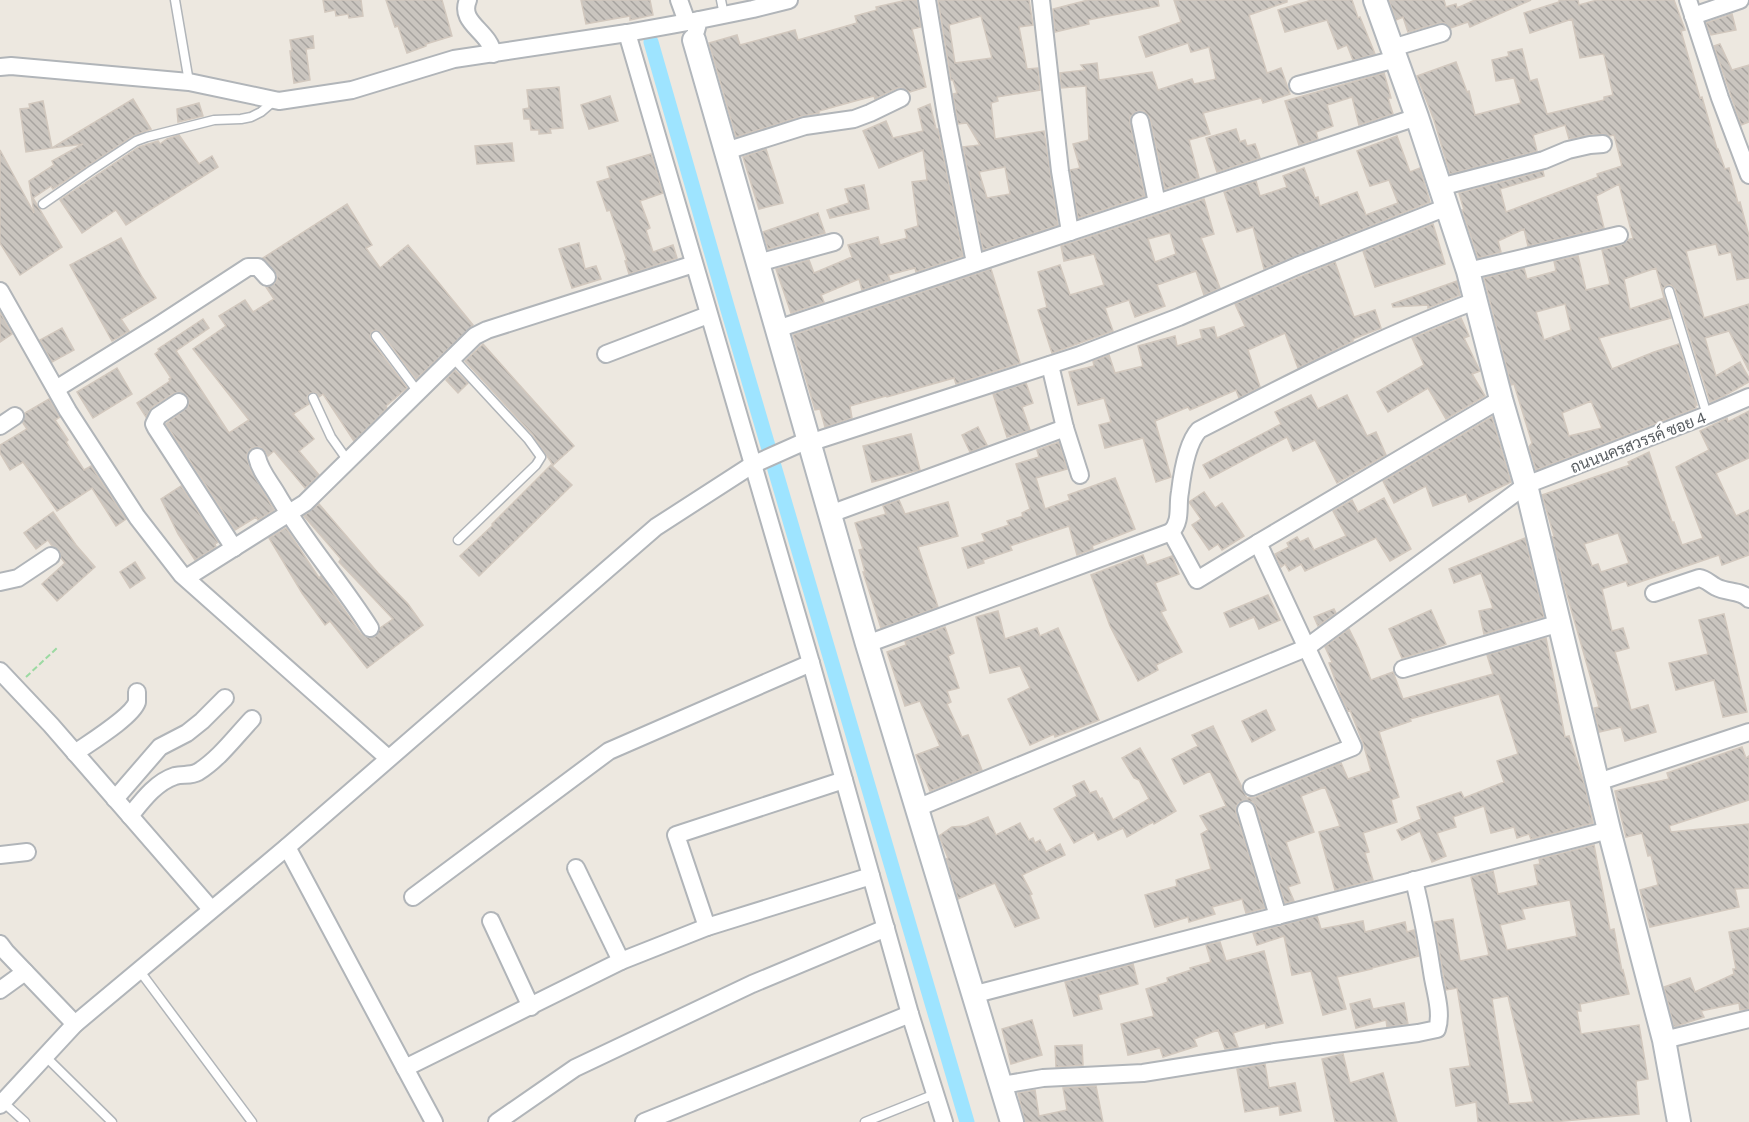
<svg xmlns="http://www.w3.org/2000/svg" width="1749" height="1122" font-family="Commissioner,Sarabun,sans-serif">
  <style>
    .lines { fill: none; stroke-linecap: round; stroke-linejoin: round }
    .canal { stroke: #9ee4ff; stroke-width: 15 }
    .building { fill: url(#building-back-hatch); stroke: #d2c8be; stroke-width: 1.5; fill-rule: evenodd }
    .lane-casing { stroke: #b1b5b9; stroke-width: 11 }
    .street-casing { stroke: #b1b5b9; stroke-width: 20 }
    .secondary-casing { stroke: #b2b7bc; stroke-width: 26 }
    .path { stroke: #9cdaa2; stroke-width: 2; stroke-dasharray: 6 3; stroke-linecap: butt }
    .lane { stroke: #fff; stroke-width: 8 }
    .street { stroke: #fff; stroke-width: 16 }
    .secondary { stroke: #fff; stroke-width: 22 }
    .labels { text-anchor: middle; stroke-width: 4.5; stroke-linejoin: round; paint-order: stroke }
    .street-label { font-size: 16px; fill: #595e62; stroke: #fff }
  </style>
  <defs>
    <pattern id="building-back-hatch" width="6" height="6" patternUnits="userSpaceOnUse" patternTransform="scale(1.5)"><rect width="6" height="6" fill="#cac5bf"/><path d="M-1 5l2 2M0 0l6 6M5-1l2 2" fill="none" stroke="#a7a39f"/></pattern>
  </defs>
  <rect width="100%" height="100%" fill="#ede8e0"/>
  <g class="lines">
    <polyline class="canal" points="651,42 728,310 967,1122"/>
  </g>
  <g class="building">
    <polygon points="323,0 361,0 363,16 349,18 348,14 336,16 335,10 325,12"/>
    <polygon points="386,0 442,0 452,36 426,44 426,46 407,53 398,26 395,27"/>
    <polygon points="581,0 650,0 653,15 630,20 630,16 586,24"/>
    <polygon points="907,0 917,0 921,27 912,29 926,87 910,92 902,88 897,88 875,99 874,96 855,101 819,111 819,113 802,116 736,137 709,43 737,35 740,45 795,30 798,40 857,23 855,16 877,10 876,7"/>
    <path d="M938,0h91l4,25 -14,2 8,42 11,-1 2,22 -43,7 1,4 -7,2 4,36 49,-8 14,94 -75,25 -20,-103 17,-2 -13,-22 -9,1 -5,-30 4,-1 -4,-13h-2zM981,16l11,42 -37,5 -6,-38zM1005,167l5,27 -23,4 -8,-26z"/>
    <polygon points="1088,0 1158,0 1159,6 1088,20 1089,24 1055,32 1053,9"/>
    <polygon points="1174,0 1287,0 1287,2 1249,15 1267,73 1281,68 1290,94 1263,103 1261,98 1203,113 1210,134 1189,140 1199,178 1165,189 1150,118 1144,111 1138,111 1134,113 1130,117 1130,123 1145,196 1078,218 1070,170 1080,168 1073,144 1089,140 1086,86 1061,88 1060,73 1085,70 1081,65 1097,63 1099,80 1152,72 1158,90 1192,79 1194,84 1216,79 1209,47 1191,52 1188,43 1146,57 1139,37 1181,22"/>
    <polygon points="1312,0 1352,0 1358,18 1360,17 1375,54 1353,60 1347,45 1338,49 1327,20 1285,32 1278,10"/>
    <polygon points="1389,0 1444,0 1446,7 1456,4 1457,8 1475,0 1531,0 1470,27 1468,22 1451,28 1445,23 1440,23 1408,32 1403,17 1396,20"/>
    <path d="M1559,0h19l1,5 18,-5h77l11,30 -4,1 19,67 2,-1 15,52h1l7,20 4,-1 9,35 2,-1 9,34v42l-12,2 -6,-28 -12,3 -3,-11 -30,7 18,67 45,-14v67l-20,-40 -24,7 11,38 24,-14 9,16v4l-27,15 -12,5 -35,-113 -4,-4h-4l-4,4v3l8,26 -72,20 13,31 42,-17 25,-8 18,61h-2l1,3 -160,62 -7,-23 3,-4 -18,-59 -3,1 -27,-107 40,-10 3,11 29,-8 -2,-10 24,-5 8,34 24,-6 -8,-34 19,-5 7,-5 5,-2 -14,-54 -23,12 8,32 -76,18 -4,-17 -26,12 3,11 -23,6 -16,-48h2l-5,-17 84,-22 1,5 -44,13 6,23 92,-35 -1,-3 25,-8 -8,-31 -5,1 -6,-2 -14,1 -20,4 -4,-14 -32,10 4,16 -87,23 -16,-54 -17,-44 39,-14 11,30 2,-1 6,24 46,-12 -7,-25 -18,3 -4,-21 17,-4 -1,-4 14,-3 8,32 7,-2 10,35 57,-14v-3l9,-2 -9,-40 -2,-1 -22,4 -8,-39 -42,14 -6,-20 35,-11zM1656,268l8,30 -34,11 -6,-30zM1565,304l6,26 -27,10 -8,-28zM1591,401l11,27 -33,8 -7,-23z"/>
    <polygon points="1732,14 1736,30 1711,35 1706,23"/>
    <polygon points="313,36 314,48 306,49 310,80 294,83 290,51 292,51 290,40"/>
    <polygon points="1720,44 1732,70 1749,65 1749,122 1741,125 1714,46"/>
    <polygon points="1384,73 1391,98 1388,98 1393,114 1359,125 1352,97 1327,105 1333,126 1316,132 1318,139 1299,145 1285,101"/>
    <polygon points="559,87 563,128 550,129 551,133 539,134 539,130 531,130 530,119 524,119 523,109 529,108 527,90"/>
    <polygon points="610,96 618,121 589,129 581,105"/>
    <polygon points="133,99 151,129 133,136 53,189 51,186 33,198 62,247 20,275 0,243 0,150 34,213 29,181 54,165 52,161 83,144 52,148"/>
    <polygon points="43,101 52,148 26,152 20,109 30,108 29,104"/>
    <polygon points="199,103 203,116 178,122 177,109"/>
    <polygon points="930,104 936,129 938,129 963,256 916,272 915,268 888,275 890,280 862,290 859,279 821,295 824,302 791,313 776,269 809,260 814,273 852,257 848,245 878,237 880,245 907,238 905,230 918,226 912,182 927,180 923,150 879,168 863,131 886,121 893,138 923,131 918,109"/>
    <polygon points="1236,129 1240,142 1245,140 1247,146 1255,144 1260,158 1217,172 1206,138"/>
    <polygon points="179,135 199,164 212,156 218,167 126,225 116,210 82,233 60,200 139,147 158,141 160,144 167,139"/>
    <polygon points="1397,136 1410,172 1420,168 1430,202 1264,269 1253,227 1237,232 1224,192 1256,181 1260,196 1287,187 1283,176 1304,168 1315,198 1318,197 1320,206 1357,192 1366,215 1398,203 1389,180 1370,186 1357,151"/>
    <polygon points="512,143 514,161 477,164 475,146"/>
    <polygon points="766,149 783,203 759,209 743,157"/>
    <polygon points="651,154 663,193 640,201 650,228 646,230 653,252 673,245 677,258 629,274 625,261 627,261 610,210 607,211 597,182 610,178 607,167"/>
    <polygon points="864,185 869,209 830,218 827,210 849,203 845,189"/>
    <path d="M1204,199l10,35 -13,4 19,50 -16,7 -8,-24 -39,14 8,21 -30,11 -6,-17 -24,8 8,23 -61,22 -14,-43 9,-3 -9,-35 22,-7 10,30 34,-10 -10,-31 -30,7 -3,-15zM1170,233l6,21 -21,8 -7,-23z"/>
    <polygon points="347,204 372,245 366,248 380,268 408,245 473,325 416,379 381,332 376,330 372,331 370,336 371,340 407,388 386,406 387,408 354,441 323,394 319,397 316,393 310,393 307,397 309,404 293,414 314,439 299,451 319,475 305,488 274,451 268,456 265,450 260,447 255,447 250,449 247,454 247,459 251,471 274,510 258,520 256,517 235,530 166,424 188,407 189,402 187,396 179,392 174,393 152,407 146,417 137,403 170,381 169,379 171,378 155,354 159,351 158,349 203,319 209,328 176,351 229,433 249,420 193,349 226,326 219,316 245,300 253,312 274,299 266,287 274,284 277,280 277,274 263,258"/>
    <polygon points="818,213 825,233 768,249 763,232"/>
    <polygon points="1433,224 1445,264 1375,287 1363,251"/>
    <polygon points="121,238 142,277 156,298 121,319 129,331 112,341 70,265"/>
    <polygon points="579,243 585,269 596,266 601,279 572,288 559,249"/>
    <polygon points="1335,262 1354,317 1375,310 1381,328 1353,339 1353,341 1298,368 1285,333 1248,350 1260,387 1239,398 1236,390 1190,410 1188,407 1155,421 1171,477 1156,482 1143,438 1105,448 1099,425 1111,422 1104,398 1078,405 1069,372 1094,366 1093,361 1109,355 1115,373 1143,366 1138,346 1175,336 1177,346 1202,338 1200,330 1214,327 1217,338 1245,326 1235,304"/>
    <polygon points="991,269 1020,363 956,384 954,378 887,397 886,396 850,406 852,418 825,427 820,409 815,410 793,335"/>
    <polygon points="1457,281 1460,295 1428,308 1428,305 1393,307 1392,304"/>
    <polygon points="0,312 12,334 0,342"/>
    <polygon points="1461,318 1469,336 1464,338 1480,371 1472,374 1485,396 1446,419 1428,388 1388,412 1377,392 1424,365 1412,338"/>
    <polygon points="62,328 74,350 52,362 40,340"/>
    <polygon points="483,344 574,446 553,465 533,435 465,361"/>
    <polygon points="117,368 132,394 93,418 77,392"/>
    <polygon points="455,370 468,383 458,393 446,380"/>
    <polygon points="1026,383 1033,403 1022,407 1030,430 1007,437 993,394"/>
    <polygon points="1311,395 1318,409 1347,395 1367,436 1376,432 1386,455 1337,483 1315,440 1293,451 1287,437 1210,478 1203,465 1281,424 1275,412"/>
    <polygon points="49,399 60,417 55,420 68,440 66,442 84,470 91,466 126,519 116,526 92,488 57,511 23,462 10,470 0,453 0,445 27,429 23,423 25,413"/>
    <path d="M1749,411v47l-33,15 20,43 13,-6v45l-27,10 -3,-10 -91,31 -2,-5 -24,8 10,42 11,-3 6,20 -14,4 16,58 17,-5 8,27 -31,9 -4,-14 -22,5 -5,-24 5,-1 -35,-123 -12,-47 2,-1 -12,-41 88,-30 -2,-3 21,-10 23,70h2l8,23 21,-7 -27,-71 33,-17 -9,-19 27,-13 1,4zM1618,533l11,30 -28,9 -3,-8 -6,2 -8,-22z"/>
    <polygon points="1492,417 1511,482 1469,502 1466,494 1433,506 1426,486 1394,503 1383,481"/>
    <polygon points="978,427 987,445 970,452 962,435"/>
    <polygon points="911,434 920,470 872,482 863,446"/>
    <polygon points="1059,442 1067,469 1036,478 1045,509 1070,500 1068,495 1115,478 1135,529 1092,546 1093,549 1077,555 1069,526 1010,546 1012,550 983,560 984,563 968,568 962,548 985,541 982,534 1009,525 1007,521 1023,516 1022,513 1030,509 1016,464 1039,457 1037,450"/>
    <polygon points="551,465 572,485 479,576 460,556 493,525 492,524"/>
    <polygon points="181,486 218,542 215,544 216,547 195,560 178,534 161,499"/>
    <polygon points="1204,492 1215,508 1222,503 1244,536 1222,550 1218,544 1209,550 1192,525 1201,519 1189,502"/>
    <polygon points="1384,498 1411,549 1390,561 1376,538 1305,571 1301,564 1289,571 1285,564 1281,567 1275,554 1289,547 1287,543 1297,537 1300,542 1308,538 1314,550 1346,536 1333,511 1352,500 1358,512"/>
    <polygon points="899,500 905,514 948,502 958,536 918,547 938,607 881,628 863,572 865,572 859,550 863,549 855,523 886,514 883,506"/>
    <polygon points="319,504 378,573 408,604 423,625 367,668 330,621 325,625 302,593 269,538 286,528 319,578 321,576 361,634 370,638 376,636 380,628 393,619 339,562 341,559 304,516"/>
    <polygon points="53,512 76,545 95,567 57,601 42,584 65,563 61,558 60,551 52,546 48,540 36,549 24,533"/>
    <polygon points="1525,538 1544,617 1484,634 1479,611 1493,608 1481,573 1454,583 1449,569"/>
    <polygon points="1143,555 1147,565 1172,556 1179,574 1155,583 1166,610 1161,612 1182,652 1156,665 1158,670 1138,681 1110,626 1091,575"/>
    <polygon points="135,562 145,578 130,588 120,572"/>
    <polygon points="1268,595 1280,620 1259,629 1254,617 1230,627 1224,613"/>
    <polygon points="1334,609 1336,613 1318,626 1314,617"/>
    <polygon points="1431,610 1446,644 1436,648 1402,658 1389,629"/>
    <polygon points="998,611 1005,639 1037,628 1040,636 1058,628 1099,720 1055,737 1054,734 1030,745 1008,699 1030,688 1020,666 990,673 976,617"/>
    <polygon points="1724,614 1747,712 1723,717 1714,680 1676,690 1669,663 1708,654 1699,620"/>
    <polygon points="945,627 954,653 948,656 959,688 947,691 951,702 947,704 962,737 968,735 982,770 930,791 916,755 940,746 920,701 905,706 887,652 906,645 905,641"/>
    <polygon points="1349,629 1359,649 1371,680 1393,672 1403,699 1493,674 1487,655 1546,638 1565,737 1569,736 1585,786 1593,823 1531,839 1529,834 1517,838 1514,827 1491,833 1484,806 1453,817 1456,827 1437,833 1446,856 1432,862 1420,831 1402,840 1397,830 1421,819 1417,807 1461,792 1464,798 1504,782 1497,761 1518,754 1499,694 1410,719 1411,721 1379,732 1399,797 1391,800 1397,822 1363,833 1369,852 1365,853 1373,880 1335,890 1319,832 1340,826 1325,787 1301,796 1314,832 1286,842 1300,883 1288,887 1294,901 1285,903 1256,807 1253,802 1244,800 1238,803 1236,808 1236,813 1265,908 1246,913 1242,899 1212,907 1215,914 1189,922 1188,917 1155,927 1145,895 1177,886 1176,880 1211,869 1201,834 1208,830 1200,816 1226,806 1210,771 1184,784 1172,759 1198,746 1192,735 1213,726 1247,798 1256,797 1341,763 1348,779 1371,771 1363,743 1350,710 1348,711 1341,696 1329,663 1332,662 1325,647"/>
    <polygon points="1266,710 1275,730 1252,742 1242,721"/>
    <polygon points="1742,747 1746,758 1749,756 1749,800 1669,826 1671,832 1749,824 1749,888 1735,889 1739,907 1650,927 1640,890 1658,885 1651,855 1648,856 1642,833 1626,837 1615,791 1669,779 1667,773"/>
    <polygon points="1140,748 1176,811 1154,824 1153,822 1127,837 1123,828 1098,840 1094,832 1074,843 1054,809 1077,796 1073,786 1084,781 1090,793 1096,791 1100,799 1102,798 1113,820 1149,799 1139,780 1134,778 1122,758"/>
    <polygon points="988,817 996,835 1020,823 1029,840 1033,838 1035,843 1040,840 1046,852 1060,844 1065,855 1022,875 1032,894 1030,895 1039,918 1015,927 995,883 958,899 946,859 948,858 939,836 952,827 966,826"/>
    <path d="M1594,845l16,85 4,-1 8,42 1,-1 6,24 -49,10 1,7h-4l4,23 58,-9 9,54 -12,2 3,33 -86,8h-75l-2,-20 -20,4 -6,-37 20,-3 -13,-78 -11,2 -12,-68 19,-3 7,42 29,-6 -18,-78 22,-6 5,23 40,-9 -4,-20 6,-1 -1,-5zM1570,900l7,36 -70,14 -7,-25 25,-6 -3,-10zM1508,996l25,106 -24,2 -17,-105z"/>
    <polygon points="1317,916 1321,929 1363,921 1365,932 1405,922 1407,932 1414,930 1419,956 1372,968 1372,969 1337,977 1346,1009 1323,1015 1311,971 1292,975 1284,936 1257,945 1253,933"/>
    <polygon points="1749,928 1749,1009 1740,1010 1739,1003 1701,1011 1704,1017 1674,1027 1664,987 1690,978 1695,992 1734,974 1733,969 1736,969 1729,932"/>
    <polygon points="1220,942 1226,961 1264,951 1283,1023 1266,1028 1265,1023 1233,1033 1238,1047 1225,1049 1218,1030 1194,1039 1197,1046 1163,1057 1160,1048 1128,1055 1121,1024 1154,1016 1146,989 1168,982 1167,978 1191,970 1190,968 1211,962 1206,945"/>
    <polygon points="1133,964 1138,984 1098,995 1102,1009 1074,1016 1065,982"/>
    <polygon points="1370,999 1373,1009 1404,1003 1408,1024 1387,1027 1386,1020 1356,1028 1350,1004"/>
    <polygon points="1032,1020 1042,1055 1011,1064 1002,1029"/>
    <polygon points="1082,1045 1083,1065 1056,1067 1055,1046"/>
    <polygon points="1343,1054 1350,1083 1383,1073 1397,1122 1335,1122 1322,1059"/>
    <polygon points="1265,1064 1269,1088 1295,1083 1301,1111 1280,1115 1279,1106 1245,1112 1237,1069"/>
    <polygon points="1096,1086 1103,1122 1025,1122 1018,1093 1035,1090 1039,1116 1067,1110 1063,1088"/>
  </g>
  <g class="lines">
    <g class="lane-casing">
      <g id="lane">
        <polyline points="175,0 189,82"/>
        <polyline points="721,0 724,15"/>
        <polyline points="43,204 92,170 136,141 147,137 214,120 241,119 251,117 261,112 275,100"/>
        <polyline points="1669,291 1707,415"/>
        <polyline points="376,336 418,392"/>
        <polyline points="453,358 528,439 541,457 536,465 458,540"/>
        <polyline points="313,398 331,437 348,461"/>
        <polyline points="139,970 252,1122"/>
        <polyline points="45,1056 112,1122"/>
        <polyline points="3,1102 25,1122"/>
        <polyline points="865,1122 935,1094"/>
      </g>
    </g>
    <g class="street-casing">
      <g id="street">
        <path d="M468,0c-10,23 22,31 25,54"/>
        <polyline points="679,0 687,22"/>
        <polyline points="927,0 946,115 975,263"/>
        <polyline points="1041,0 1060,171 1070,232"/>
        <polyline points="1688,0 1720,98 1749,175"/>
        <polyline points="1693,16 1740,0"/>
        <polyline points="696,31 699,20 753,9 789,0"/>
        <polyline points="627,33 811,663 910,1014 944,1122"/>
        <polyline points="1392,48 1442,33"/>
        <polyline points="0,67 11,66 189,82 279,101 352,90 454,59 627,33 699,20"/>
        <polyline points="1298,85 1396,59"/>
        <polyline points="1140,121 1157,203"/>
        <polyline points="726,151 805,126 854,119 870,113 901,98"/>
        <polyline points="1440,187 1544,160 1568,150 1590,145 1603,144"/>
        <polyline points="758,263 834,242"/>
        <polyline points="1468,271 1619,235"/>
        <polyline points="0,291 68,411 137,517 182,575 388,758"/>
        <polyline points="777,329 1417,117"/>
        <polyline points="606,354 708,315"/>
        <polyline points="1050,365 1065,428 1080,475"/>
        <polyline points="56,389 159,325 248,267 258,267 267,277"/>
        <polyline points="179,402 158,416 154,424 156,428 234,548"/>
        <polyline points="0,426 15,416"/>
        <polyline points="809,443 1080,355 1179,317 1297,266 1447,207"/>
        <path d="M257,457c3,14 13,25 20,37 27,47 64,88 93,134"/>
        <polyline points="830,514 1065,428"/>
        <path d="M1171,532c11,-11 6,-26 9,-40 2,-17 7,-49 19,-62 90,-47 181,-93 276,-129"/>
        <polyline points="186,578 305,503 475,336 487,330 694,264"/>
        <polyline points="0,582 18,578 51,556"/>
        <path d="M1654,593l45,-15c7,1 11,6 17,9 11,6 25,3 33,12"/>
        <polyline points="867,644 1171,532 1197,580 1258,543"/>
        <polyline points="1403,669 1560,623"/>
        <polyline points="0,671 51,725 211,909"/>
        <path d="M75,753c14,-10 57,-36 62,-51 0,-3 0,-7 0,-10"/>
        <polyline points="1598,782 1749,732"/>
        <polyline points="1252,787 1353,747 1258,543 1501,399"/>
        <polyline points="115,799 160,747 187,733 202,721 225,698"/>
        <polyline points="917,808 1306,648 1526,485 1707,415 1749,397"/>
        <polyline points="1246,810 1278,916"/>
        <path d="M130,816c12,-15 26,-34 45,-40 8,-2 16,0 23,-4 21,-13 37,-35 54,-53"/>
        <polyline points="287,847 405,1068 621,961 707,927 871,876"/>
        <polyline points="0,855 27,852"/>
        <polyline points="576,868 621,961"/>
        <polyline points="413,897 609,751 811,663"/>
        <polyline points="491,921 531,1007"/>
        <polyline points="707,927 676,835 844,780"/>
        <polyline points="0,944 6,952 75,1024"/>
        <polyline points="0,990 25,972"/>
        <polyline points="972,995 1609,830"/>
        <polyline points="1664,1040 1749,1019"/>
        <polyline points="405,1068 434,1122"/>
        <path d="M1002,1085l41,-7 100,-5 132,-21 143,-19 19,-4c5,-15 -1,-35 -4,-51 -5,-33 -11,-65 -19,-98"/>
        <polyline points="0,1105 75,1024 287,847 656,527 752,465 808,440"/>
        <polyline points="497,1122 575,1068 752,984 886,928"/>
        <polyline points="644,1122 910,1014"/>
      </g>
    </g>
    <g class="secondary-casing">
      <g id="secondary">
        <polyline points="1375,0 1417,117 1468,271 1501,399 1526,485 1609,830 1664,1040 1679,1122"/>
        <polyline points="694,40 867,644 1012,1122"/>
      </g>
    </g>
    <polyline class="path" points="26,677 57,648"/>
    <use href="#lane" class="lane"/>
    <use href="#street" class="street"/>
    <use href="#secondary" class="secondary"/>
  </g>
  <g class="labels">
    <g class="street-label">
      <text transform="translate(1638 442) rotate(-21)" y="6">ถนนนครสวรรค์ ซอย 4</text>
    </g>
  </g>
</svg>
